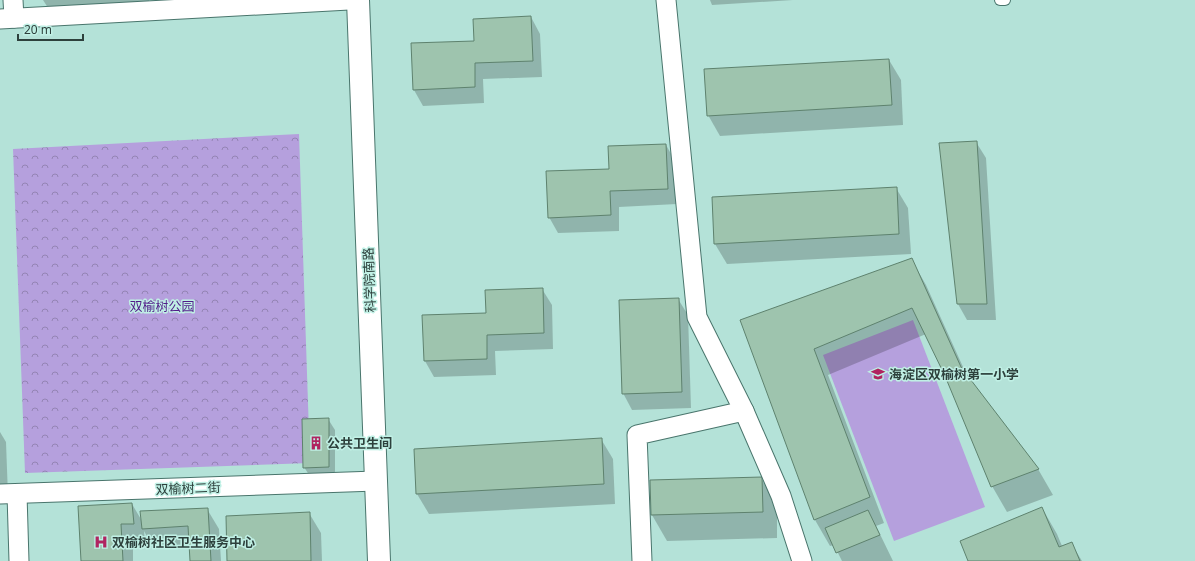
<svg xmlns="http://www.w3.org/2000/svg" width="1195" height="561" font-family="'Noto Sans','Noto Sans SC',sans-serif">
  <style>
    .park { fill: url(#park-crowns) }
    .pitch { fill: #b5a0dd }
    .shadow { fill: #0003 }
    .building { fill: #9ec4ae; stroke: #5e826e }
    .lines { fill: none; stroke-linecap: round; stroke-linejoin: round }
    .lane-casing { stroke: #49756c; stroke-width: 12 }
    .street-casing { stroke: #49756c; stroke-width: 21 }
    .secondary-casing { stroke: #49756c; stroke-width: 24 }
    .lane { stroke: #fff; stroke-width: 10 }
    .street { stroke: #fff; stroke-width: 19 }
    .secondary { stroke: #fff; stroke-width: 22 }
    .labels { text-anchor: middle; stroke-width: 3; stroke-linejoin: round; paint-order: stroke }
    .street-label { font-size: 13px; fill: #2d403c; stroke: #c0f0e5 }
    .park-label { font-size: 13px; fill: #511c89; stroke: #c0f0e5 }
    .poi-label { font-size: 13px; font-weight: bold; fill: #2d403c; stroke: #c0f0e5; text-anchor: start }
  </style>
  <defs>
    <pattern id="park-crowns" width="20" height="18" patternUnits="userSpaceOnUse"><rect width="20" height="18" fill="#b5a0dd"/><path d="M2 6a3 3 0 1 1 6 0M12 15a3 3 0 1 1 6 0" fill="none" stroke="#9484b4"/></pattern>
  </defs>
  <rect width="100%" height="100%" fill="#b4e2d8"/>
  <polygon class="park" points="299,134 310,463 25,473 13,149"/>
  <polygon class="pitch" points="913,320 985,507 894,541 823,355"/>
  <g class="shadow">
    <polygon points="43,0 149,0 149,7 50,11"/>
    <polygon points="710,0 793,0 712,5"/>
    <polygon points="531,17 540,34 542,77 483,79 484,103 423,106 414,90 475,42"/>
    <polygon points="889,60 901,80 903,125 720,136 708,115"/>
    <polygon points="976,142 986,158 996,320 967,320 958,304"/>
    <polygon points="666,145 675,161 677,204 619,207 619,231 558,233 549,217 610,170"/>
    <polygon points="896,188 908,208 911,254 727,264 715,244"/>
    <polygon points="911,259 926,285 968,378 1038,469 1053,495 1007,512 992,486 946,375 926,334 828,375 884,523 876,526 893,561 842,561 834,545 830,546 815,520 742,321"/>
    <polygon points="542,289 552,305 553,349 495,351 496,375 434,377 425,361 424,316 487,314"/>
    <polygon points="678,299 688,315 691,408 632,410 623,393"/>
    <polygon points="328,419 335,430 335,478 311,478 304,467"/>
    <polygon points="0,432 6,442 8,496 0,497"/>
    <polygon points="601,439 613,459 615,504 429,514 417,494"/>
    <polygon points="761,478 777,504 777,538 667,541 652,515 651,481"/>
    <polygon points="132,504 142,521 207,509 219,529 221,561 191,561 190,547 154,549 144,531 145,544 133,544 133,561 82,561"/>
    <polygon points="1042,508 1057,534 1062,546 1071,543 1082,561 969,561"/>
    <polygon points="309,513 321,533 322,561 228,561"/>
  </g>
  <g class="building">
    <polygon points="531,16 533,61 475,63 475,87 413,90 411,43 474,41 473,19"/>
    <polygon points="889,59 892,105 707,116 704,69"/>
    <polygon points="977,141 987,304 957,304 939,143"/>
    <polygon points="666,144 668,189 610,191 611,215 548,218 546,171 609,169 608,146"/>
    <polygon points="897,187 899,234 714,244 712,197"/>
    <polygon points="912,258 961,367 1039,469 991,487 945,376 912,308 814,349 870,497 814,520 740,320"/>
    <polygon points="543,288 544,333 487,335 487,359 424,361 422,315 486,313 485,290"/>
    <polygon points="679,298 682,392 622,394 619,300"/>
    <polygon points="329,418 329,467 303,468 302,419"/>
    <polygon points="602,438 604,484 416,494 414,449"/>
    <polygon points="762,477 763,512 651,515 650,480"/>
    <polygon points="132,503 134,524 121,524 123,561 81,561 78,506"/>
    <polygon points="1042,507 1059,547 1072,542 1080,561 968,561 960,541"/>
    <polygon points="208,508 211,561 190,561 188,526 142,529 140,511"/>
    <polygon points="868,510 880,535 836,553 825,528"/>
    <polygon points="310,512 311,561 227,561 226,516"/>
  </g>
  <g class="lines">
    <g class="lane-casing">
      <polyline id="lane" points="1000,0 1005,0"/>
    </g>
    <g class="street-casing">
      <g id="street">
        <polyline points="13,0 14,18"/>
        <polyline points="666,0 697,317 744,411"/>
        <polyline points="0,19 349,0"/>
        <polyline points="0,494 376,481"/>
        <polyline points="17,494 19,561"/>
        <polyline points="642,561 637,435 744,411 781,496 802,561"/>
      </g>
    </g>
    <g class="secondary-casing">
      <polyline id="secondary" points="358,0 379,561"/>
    </g>
    <use href="#lane" class="lane"/>
    <use href="#street" class="street"/>
    <use href="#secondary" class="secondary"/>
  </g>
  <defs>
    <g id="school-bare" transform="scale(1.08)"><path d="M0-5L7-2L0 1L-7-2ZM-4 1L0 2.5L4 1V4Q0 6-4 4Z" fill="#b02460" stroke="#c0f0e5" stroke-width="2.5" paint-order="stroke"/></g>
    <g id="building-bare" transform="scale(1.08)"><path d="M-4-6H4V6H1V3H-1V6H-4ZM-2.5-4.3h1.7v1.8h-1.7ZM.8-4.3h1.7v1.8H.8ZM-2.5-1h1.7V.8h-1.7ZM.8-1h1.7V.8H.8Z" fill="#b02460" stroke="#c0f0e5" stroke-width="2.5" paint-order="stroke"/></g>
    <g id="hospital-bare" transform="scale(1.08)"><path d="M-5-5h3v3.5h4V-5h3V5h-3V1.5h-4V5h-3Z" fill="#b02460" stroke="#c0f0e5" stroke-width="2.5" paint-order="stroke"/></g>
  </defs>
  <g fill-rule="evenodd">
    <use href="#school-bare" x="878" y="374"/>
    <use href="#building-bare" x="316" y="443"/>
    <use href="#hospital-bare" x="101" y="542"/>
  </g>
  <g class="labels">
    <g class="street-label">
      <text transform="translate(369 280) rotate(-92)" y="5">科学院南路</text>
      <text transform="translate(188 488) rotate(-2)" y="5">双榆树二街</text>
    </g>
    <g class="park-label">
      <text x="162" y="311">双榆树公园</text>
    </g>
    <g class="poi-label">
      <text x="889" y="379">海淀区双榆树第一小学</text>
      <text x="327" y="448">公共卫生间</text>
      <text x="112" y="547">双榆树社区卫生服务中心</text>
    </g>
  </g>
  <path d="M18 34v6h65v-6" fill="none" stroke="#2d403c" stroke-width="2"/>
  <text x="24" y="34" font-size="12" fill="#2d403c" stroke="#c0f0e5" stroke-width="3" paint-order="stroke">20 m</text>
</svg>
